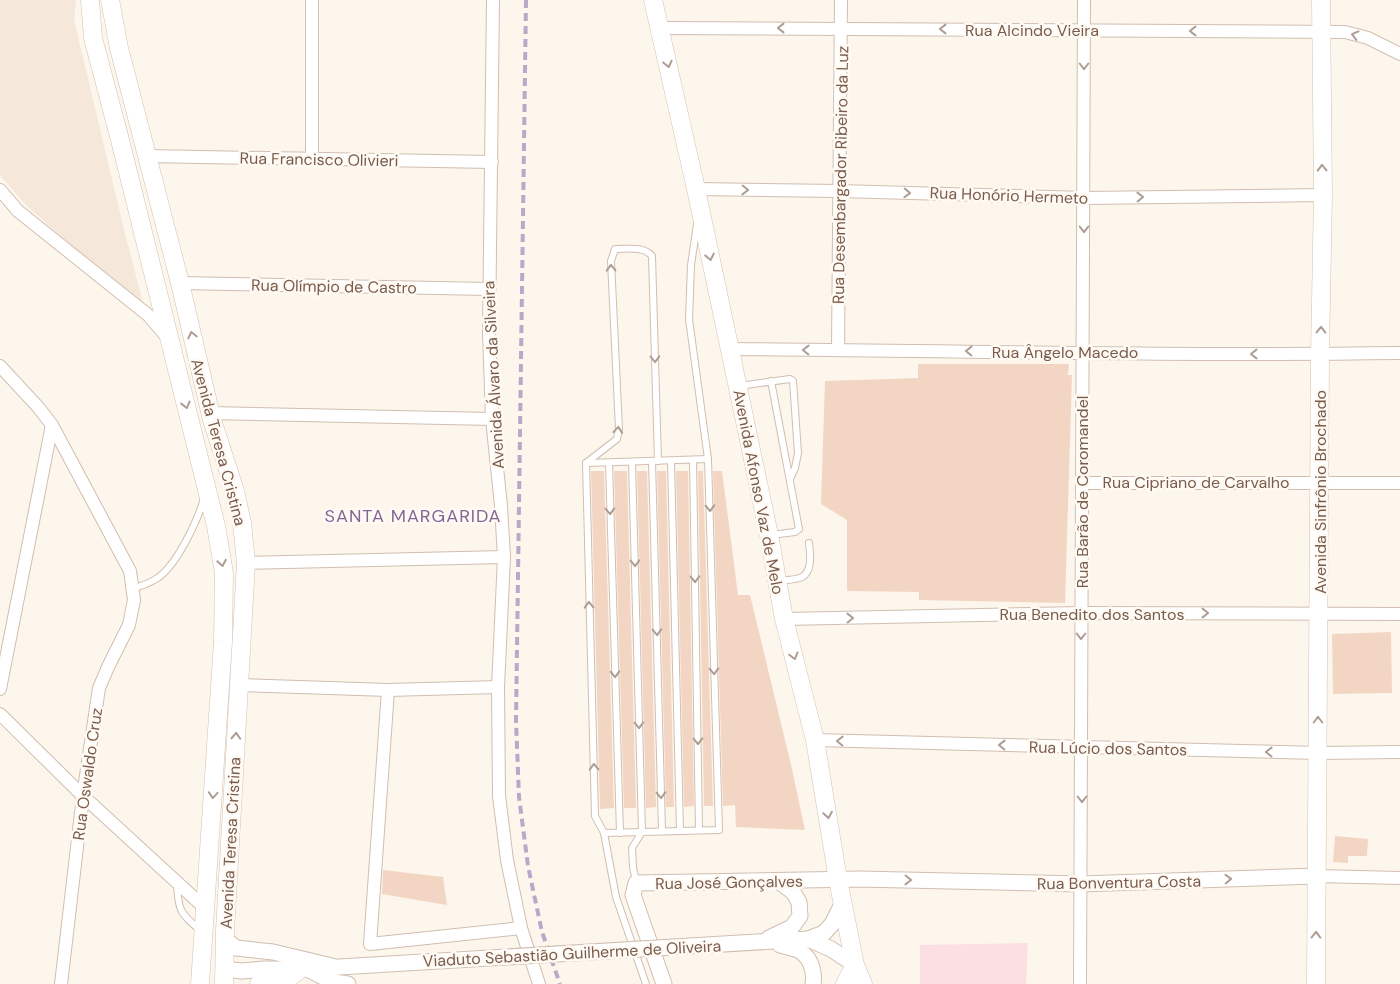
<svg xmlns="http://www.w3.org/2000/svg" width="1400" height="984" font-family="'DM Sans',sans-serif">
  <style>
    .residential { fill: #f5e8da }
    .medical { fill: #fbdfe3 }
    .building { fill: #f3d5c3 }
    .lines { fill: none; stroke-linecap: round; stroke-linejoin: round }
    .service-casing { stroke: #d1beb0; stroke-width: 8 }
    .minor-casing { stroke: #d1beb0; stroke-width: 14 }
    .tertiary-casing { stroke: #d1beb0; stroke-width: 17 }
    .secondary-casing { stroke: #d6c0b0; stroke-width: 19 }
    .service { stroke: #fff; stroke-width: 6 }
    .minor { stroke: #fff; stroke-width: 12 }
    .tertiary { stroke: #fff; stroke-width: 15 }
    .secondary { stroke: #fff; stroke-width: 18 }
    .rail { stroke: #b9a8c9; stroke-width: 4; stroke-dasharray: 8 5; stroke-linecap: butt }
    .tertiary-bridge-casing { stroke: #d1beb0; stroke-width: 17; stroke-linecap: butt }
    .tertiary-bridge { stroke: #fff; stroke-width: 15 }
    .oneway { stroke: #af9d94 }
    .labels { text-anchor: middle; stroke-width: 5; stroke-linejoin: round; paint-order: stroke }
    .street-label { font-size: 16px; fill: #7a5c4d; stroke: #fffaf3 }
    .neighbourhood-label { font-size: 18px; letter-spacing: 1px; fill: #846695; stroke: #fffaf3 }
  </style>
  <rect width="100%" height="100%" fill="#fdf6ec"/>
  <polygon class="residential" points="0,0 76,0 74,20 125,234 145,310 26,205 0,175"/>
  <polygon class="medical" points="1028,943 1026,984 920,984 920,945"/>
  <g class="building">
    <polygon points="918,364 1069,364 1068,375 1072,375 1065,603 919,600 919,592 847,591 847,520 821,504 825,381 918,378"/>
    <polygon points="591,471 604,471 614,808 600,809"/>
    <polygon points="614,471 627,471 636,808 624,808"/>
    <polygon points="637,471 647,471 656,807 646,808"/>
    <polygon points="657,471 666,471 674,807 666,807"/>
    <polygon points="676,471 688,471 694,806 684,807"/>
    <polygon points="698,471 703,471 713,806 704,806"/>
    <polygon points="713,471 722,471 738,595 750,595 792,769 805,830 736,827 735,805 723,806"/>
    <polygon points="1391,632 1392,693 1333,694 1332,634"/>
    <polygon points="1335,836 1368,839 1367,856 1348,856 1348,863 1333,862"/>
    <polygon points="383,870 443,877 447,905 382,894"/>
  </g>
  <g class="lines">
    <g class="service-casing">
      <g id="service">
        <polyline points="771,381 799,529 795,532 771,535"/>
        <polyline points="739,386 790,379 793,381 798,453 795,468 790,479"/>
        <polyline points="693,460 699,830"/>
        <polyline points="652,461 662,831"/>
        <polyline points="671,461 680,831"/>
        <polyline points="632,462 642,832 632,848 633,867 636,882"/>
        <polyline points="586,463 595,816 604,833 616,897 646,984"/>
        <path d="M586,463l31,-24 2,-10 -8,-168 4,-12c12,0 29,-3 37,7l6,205"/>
        <polyline points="587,463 708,459"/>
        <polyline points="609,463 620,833"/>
        <path d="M778,581c7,-1 18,-1 24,-4 11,-6 8,-24 7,-34"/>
        <path d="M132,589c8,-3 16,-5 22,-9 21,-10 44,-60 50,-82"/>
        <polyline points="604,833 719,830 708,459 689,319 691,265 697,224"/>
        <path d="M177,883c1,28 3,30 24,48"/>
      </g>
    </g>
    <g class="minor-casing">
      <g id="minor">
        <polyline points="493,0 489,332 492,419 501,506 504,557 498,687 499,796 507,860 521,928 539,984"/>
        <polyline points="660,28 1345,32 1368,38 1400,54"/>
        <polyline points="146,156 492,162"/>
        <polyline points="312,158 312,0"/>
        <polyline points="696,189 839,191 1084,198 1323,195"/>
        <polyline points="0,190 18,211 148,315 167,337"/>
        <polyline points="180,283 489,289"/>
        <path d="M730,349c223,2 447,7 670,4"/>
        <polyline points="838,350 841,0"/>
        <polyline points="0,366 38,407 52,425 130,571 134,600 129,625 108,667 99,688 83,796 61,984"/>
        <polyline points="210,413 492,419"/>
        <polyline points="1083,483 1400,483"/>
        <polyline points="246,563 504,557"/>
        <polyline points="784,619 1081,613 1400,614"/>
        <polyline points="239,685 388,690 498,687"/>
        <polyline points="0,689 52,425"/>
        <polyline points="388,690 370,944 521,928"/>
        <polyline points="0,714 83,796 206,909"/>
        <polyline points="815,740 1318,753 1400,752"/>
        <polyline points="1317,876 1400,878"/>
        <polyline points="1080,984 1084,0"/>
      </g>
    </g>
    <g class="tertiary-casing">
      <g id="tertiary">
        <polyline points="769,938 792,927 800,916 799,902 793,892 778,881"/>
        <polyline points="225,939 236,948 273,952 336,967"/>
        <polyline points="808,939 831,949 855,965"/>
        <path d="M780,945c6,2 15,3 20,6 11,7 15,21 13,33"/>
        <polyline points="690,946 808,939 824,933 832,924 843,902"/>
        <polyline points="224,969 242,971 264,969 302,969"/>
        <polyline points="307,969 329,980 348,984"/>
        <polyline points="664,984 633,895 636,883 859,879 1081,884 1317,876"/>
      </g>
    </g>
    <g class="secondary-casing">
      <g id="secondary">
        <polyline points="90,0 93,38 120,140 216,526 224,573 223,642 200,984"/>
        <polyline points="110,0 119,48 180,283 212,420 235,491 242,523 246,563 225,931 224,984"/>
        <polyline points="653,0 696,189 769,535 784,619 815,740 838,880 855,965 863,984"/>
        <polyline points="259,984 291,976 299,970"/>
        <polyline points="845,984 855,965"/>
        <polyline points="1316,984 1320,354 1323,195 1321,0"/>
      </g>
    </g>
    <use href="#service" class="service"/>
    <use href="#minor" class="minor"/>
    <use href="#tertiary" class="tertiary"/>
    <use href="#secondary" class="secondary"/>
    <polyline class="rail" points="526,0 516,721 519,797 528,866 542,932 560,984"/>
    <g class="tertiary-bridge-casing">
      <polyline id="tertiary-bridge" points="339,967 690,946"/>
    </g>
    <use href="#tertiary-bridge" class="tertiary-bridge"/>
  </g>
  <defs><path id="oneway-chevron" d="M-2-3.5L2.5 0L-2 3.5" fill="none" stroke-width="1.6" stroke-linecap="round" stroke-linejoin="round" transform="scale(1.25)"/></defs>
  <g class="oneway">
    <use href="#oneway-chevron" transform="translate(781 28) rotate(-180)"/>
    <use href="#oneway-chevron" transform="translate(943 29) rotate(-180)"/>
    <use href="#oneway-chevron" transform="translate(1193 31) rotate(-180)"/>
    <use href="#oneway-chevron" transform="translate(1355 35) rotate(-165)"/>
    <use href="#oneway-chevron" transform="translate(668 64) rotate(77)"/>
    <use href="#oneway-chevron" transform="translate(1084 66) rotate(90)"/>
    <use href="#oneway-chevron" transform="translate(1322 168) rotate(-91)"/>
    <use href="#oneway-chevron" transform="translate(745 190) rotate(1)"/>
    <use href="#oneway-chevron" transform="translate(907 193) rotate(2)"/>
    <use href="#oneway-chevron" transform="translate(1140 197) rotate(-1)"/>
    <use href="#oneway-chevron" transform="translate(1084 229) rotate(90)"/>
    <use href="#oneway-chevron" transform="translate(710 257) rotate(78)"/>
    <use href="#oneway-chevron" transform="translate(611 268) rotate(-91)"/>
    <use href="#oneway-chevron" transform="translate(1321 330) rotate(-89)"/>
    <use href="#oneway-chevron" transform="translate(192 335) rotate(-103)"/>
    <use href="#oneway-chevron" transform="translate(806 350) rotate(-179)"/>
    <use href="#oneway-chevron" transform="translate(969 351) rotate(-179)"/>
    <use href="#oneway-chevron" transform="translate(1254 354) rotate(-180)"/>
    <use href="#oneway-chevron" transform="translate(655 359) rotate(88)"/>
    <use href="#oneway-chevron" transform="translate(186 405) rotate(76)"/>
    <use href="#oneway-chevron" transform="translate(618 430) rotate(-85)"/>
    <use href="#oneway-chevron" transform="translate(710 508) rotate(88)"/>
    <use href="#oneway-chevron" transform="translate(610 511) rotate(88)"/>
    <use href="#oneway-chevron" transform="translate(222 563) rotate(80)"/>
    <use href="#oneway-chevron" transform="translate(635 563) rotate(88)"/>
    <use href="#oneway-chevron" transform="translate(695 579) rotate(89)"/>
    <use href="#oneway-chevron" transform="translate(589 605) rotate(-92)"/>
    <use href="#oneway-chevron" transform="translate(1205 613)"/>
    <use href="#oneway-chevron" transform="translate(850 618) rotate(-1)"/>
    <use href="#oneway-chevron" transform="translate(657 632) rotate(88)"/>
    <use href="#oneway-chevron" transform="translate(1081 636) rotate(90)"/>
    <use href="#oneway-chevron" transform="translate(794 656) rotate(75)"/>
    <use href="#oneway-chevron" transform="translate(714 671) rotate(88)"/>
    <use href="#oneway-chevron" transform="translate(615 674) rotate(88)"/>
    <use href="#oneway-chevron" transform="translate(1318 720) rotate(-90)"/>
    <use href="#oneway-chevron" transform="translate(639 725) rotate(88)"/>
    <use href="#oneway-chevron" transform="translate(236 736) rotate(-87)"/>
    <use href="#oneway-chevron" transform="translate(698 741) rotate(89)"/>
    <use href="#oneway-chevron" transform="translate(840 741) rotate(-179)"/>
    <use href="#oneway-chevron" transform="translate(1002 745) rotate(-179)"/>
    <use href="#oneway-chevron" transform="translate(1269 752) rotate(-179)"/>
    <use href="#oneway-chevron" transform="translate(594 767) rotate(-92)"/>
    <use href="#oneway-chevron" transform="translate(213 795) rotate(94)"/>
    <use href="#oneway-chevron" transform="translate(661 795) rotate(88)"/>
    <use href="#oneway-chevron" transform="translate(1082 799) rotate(90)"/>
    <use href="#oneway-chevron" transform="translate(828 815) rotate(81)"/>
    <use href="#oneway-chevron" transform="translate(1228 879) rotate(-2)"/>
    <use href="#oneway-chevron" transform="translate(908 880) rotate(1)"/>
    <use href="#oneway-chevron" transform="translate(1316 935) rotate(-89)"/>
  </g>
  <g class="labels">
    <g class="street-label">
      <text x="1032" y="36">Rua Alcindo Vieira</text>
      <text transform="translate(319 159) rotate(1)" y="6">Rua Francisco Olivieri</text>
      <text transform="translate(840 175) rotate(-89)" y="6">Rua Desembargador Ribeiro da Luz</text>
      <text transform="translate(1009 195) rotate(2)" y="6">Rua Honório Hermeto</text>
      <text transform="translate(334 286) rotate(1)" y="6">Rua Olímpio de Castro</text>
      <text x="1065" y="358">Rua Ângelo Macedo</text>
      <text transform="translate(493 375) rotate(-93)" y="6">Avenida Álvaro da Silveira</text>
      <text transform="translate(219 442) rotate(75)" y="6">Avenida Teresa Cristina</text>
      <text x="1196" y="488">Rua Cipriano de Carvalho</text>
      <text transform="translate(759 492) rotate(79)" y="6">Avenida Afonso Vaz de Melo</text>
      <text transform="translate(1082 492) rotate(-90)" y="6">Rua Barão de Coromandel</text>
      <text transform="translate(1320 492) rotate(-90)" y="6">Avenida Sinfrônio Brochado</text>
      <text x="1092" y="620">Rua Benedito dos Santos</text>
      <text transform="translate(1108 748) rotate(1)" y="6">Rua Lúcio dos Santos</text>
      <text transform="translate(87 774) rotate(-82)" y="6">Rua Oswaldo Cruz</text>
      <text transform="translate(230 843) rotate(-87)" y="6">Avenida Teresa Cristina</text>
      <text transform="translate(729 882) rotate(-1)" y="6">Rua José Gonçalves</text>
      <text transform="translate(1119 882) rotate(-1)" y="6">Rua Bonventura Costa</text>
      <text transform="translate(572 953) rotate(-3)" y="6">Viaduto Sebastião Guilherme de Oliveira</text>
    </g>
    <g class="neighbourhood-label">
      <text x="413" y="522">SANTA MARGARIDA</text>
    </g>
  </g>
</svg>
